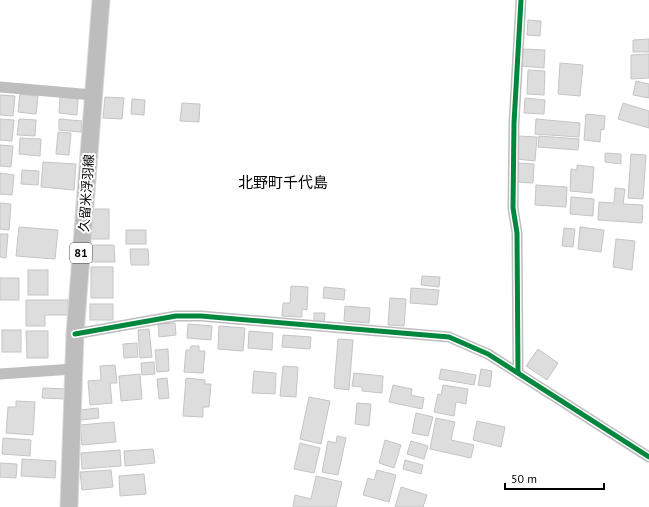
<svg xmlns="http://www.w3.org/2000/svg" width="649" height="507" font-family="'PT Sans','Noto Sans JP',sans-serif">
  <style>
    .building { fill: #ddd; stroke: #c5c5c5 }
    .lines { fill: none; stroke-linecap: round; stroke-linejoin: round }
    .primary-casing { stroke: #dbdbdb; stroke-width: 19 }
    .street { stroke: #bebebe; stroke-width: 11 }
    .primary { stroke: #bdbdbd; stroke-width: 17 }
    .cycleway-casing { stroke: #fff; stroke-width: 8 }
    .cycleway { stroke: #00873e; stroke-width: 5 }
    .labels { text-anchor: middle; stroke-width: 4; stroke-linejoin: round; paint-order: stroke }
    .shield { fill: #fff; stroke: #4c4c4c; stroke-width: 1 }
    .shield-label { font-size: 12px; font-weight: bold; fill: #000 }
    .street-label { font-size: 13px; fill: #000; stroke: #fff }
    .quarter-label { font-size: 15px; fill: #000; stroke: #fff }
  </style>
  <rect width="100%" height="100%" fill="#fff"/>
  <g class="building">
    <polygon points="528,20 541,21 540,36 527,35"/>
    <polygon points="649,39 649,52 633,52 633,40"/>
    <polygon points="523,49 545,50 544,68 522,66"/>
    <polygon points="649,54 649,78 631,79 631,55"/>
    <polygon points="560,63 583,65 580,96 558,94"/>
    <polygon points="528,70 545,71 544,95 527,94"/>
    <polygon points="636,81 649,84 649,98 633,95"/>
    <polygon points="20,94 38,96 36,114 18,112"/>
    <polygon points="0,95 15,96 13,116 0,115"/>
    <polygon points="60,97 78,99 77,115 59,113"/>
    <polygon points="105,97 124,98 122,119 103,118"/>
    <polygon points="525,98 545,100 544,114 524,113"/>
    <polygon points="132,99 145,100 144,115 131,114"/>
    <polygon points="182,103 200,104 199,122 180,121"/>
    <polygon points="623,103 649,111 649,128 618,119"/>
    <polygon points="586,114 605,116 604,130 601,129 600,142 584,140"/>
    <polygon points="0,119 14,120 12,141 0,140"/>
    <polygon points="19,119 36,120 35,136 17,135"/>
    <polygon points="59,119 82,121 81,132 59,130"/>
    <polygon points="536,119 580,123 579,137 535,134"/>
    <polygon points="58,132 71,133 69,155 56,154"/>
    <polygon points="518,136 537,137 535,161 517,159"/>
    <polygon points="539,136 579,139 578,150 538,147"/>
    <polygon points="20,138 41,139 40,156 19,154"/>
    <polygon points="0,145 13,146 11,167 0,166"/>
    <polygon points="605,153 621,154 621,164 605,162"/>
    <polygon points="631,154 646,155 643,199 628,198"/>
    <polygon points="43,162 76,164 74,190 41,187"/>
    <polygon points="517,163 534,164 533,183 516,182"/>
    <polygon points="577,165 594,167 592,193 570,191 571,169 577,170"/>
    <polygon points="22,170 39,171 38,185 21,184"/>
    <polygon points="0,173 14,175 12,195 0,194"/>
    <polygon points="536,185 567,187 566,207 535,205"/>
    <polygon points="615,188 625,189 623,204 643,205 642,223 598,220 599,202 614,203"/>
    <polygon points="571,197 594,199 593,216 570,214"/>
    <polygon points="0,203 11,204 9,230 0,229"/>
    <rect x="90" y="209" width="19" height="30"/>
    <polygon points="19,227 58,230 55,259 16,256"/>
    <polygon points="580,227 604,230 601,252 578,249"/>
    <polygon points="564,228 575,229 573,247 562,246"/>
    <rect x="126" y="230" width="20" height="14"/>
    <polygon points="0,234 8,234 6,258 0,257"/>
    <polygon points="616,239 635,241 632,270 613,267"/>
    <polygon points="91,245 114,245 115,262 91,262"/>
    <polygon points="130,249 148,249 149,265 131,265"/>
    <rect x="91" y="267" width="22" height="31"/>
    <rect x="28" y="270" width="20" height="25"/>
    <polygon points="422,276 440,277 439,287 421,285"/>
    <rect x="0" y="278" width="19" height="22"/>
    <polygon points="291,286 308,287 307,310 302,309 302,317 282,316 283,303 290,303"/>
    <polygon points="324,287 345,289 344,300 323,298"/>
    <polygon points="411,288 439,290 437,305 410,303"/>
    <polygon points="390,298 406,299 404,326 388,325"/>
    <polygon points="26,300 68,300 68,315 45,315 45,326 26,326"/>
    <rect x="90" y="304" width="23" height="16"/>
    <polygon points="345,306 370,308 369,323 344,321"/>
    <polygon points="314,313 325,313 324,324 314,323"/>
    <polygon points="175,323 176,335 159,337 158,324"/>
    <polygon points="188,324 212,326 211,340 187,338"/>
    <polygon points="219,326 245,328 243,351 218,349"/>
    <polygon points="149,329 152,357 140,358 138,330"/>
    <rect x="2" y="330" width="19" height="22"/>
    <polygon points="26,331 48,331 48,358 27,358"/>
    <polygon points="249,331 273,333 272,350 248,348"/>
    <polygon points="283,335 311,337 310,349 282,347"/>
    <polygon points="338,339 353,340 349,390 334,388"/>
    <polygon points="137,343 138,357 124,358 123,344"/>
    <polygon points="191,346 199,346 199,351 205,351 203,373 184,372 186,350 190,350"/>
    <polygon points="168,349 169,371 157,372 155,350"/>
    <polygon points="538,349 558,363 547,380 526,366"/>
    <polygon points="154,362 155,374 142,375 141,363"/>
    <polygon points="115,365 117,383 110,383 112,403 90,405 88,381 101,380 100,366"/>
    <polygon points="283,366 298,367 296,397 280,396"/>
    <polygon points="441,369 476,375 474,385 439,379"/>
    <polygon points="481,369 492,371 490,387 478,385"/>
    <polygon points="254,371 276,373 275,394 252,393"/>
    <polygon points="354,373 383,376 382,393 362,391 362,387 352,386"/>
    <polygon points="140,374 142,399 121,401 119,376"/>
    <polygon points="167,378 169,398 159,399 157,379"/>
    <polygon points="186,378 205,380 205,384 211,384 209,407 203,407 203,417 183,416"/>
    <polygon points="393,385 412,389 411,395 424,398 422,409 389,402"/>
    <polygon points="443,385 468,389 466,404 456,402 454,416 434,412 438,394 441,395"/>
    <polygon points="43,388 66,389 66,399 42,398"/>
    <polygon points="309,397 330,401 321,444 300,439"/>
    <polygon points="16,401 35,402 33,435 6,433 8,407 16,407"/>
    <polygon points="357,403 371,404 369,426 355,424"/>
    <polygon points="98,408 99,418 81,420 80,410"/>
    <polygon points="416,413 433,417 428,436 412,433"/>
    <polygon points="436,418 455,422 451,440 474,445 471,458 430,449"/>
    <polygon points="477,421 505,427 501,447 473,440"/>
    <polygon points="114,422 116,442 82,445 80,425"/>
    <polygon points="337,436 346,438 338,475 322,472 328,441 336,443"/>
    <polygon points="3,438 31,440 30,456 2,454"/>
    <polygon points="385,440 401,445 394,468 379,463"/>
    <polygon points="411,441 428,446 424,459 407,454"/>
    <polygon points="300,443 320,448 314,473 294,469"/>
    <polygon points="153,449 155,463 125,466 124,451"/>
    <polygon points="120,450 121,466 82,469 81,453"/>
    <polygon points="22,459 56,461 55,478 21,476"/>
    <polygon points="405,460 423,465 421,474 403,469"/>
    <polygon points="0,463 17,464 16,478 0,477"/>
    <polygon points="111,470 113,487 82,490 80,472"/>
    <polygon points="377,470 396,475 389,502 363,495 368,478 374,480"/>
    <polygon points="144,474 146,494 120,496 119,476"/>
    <polygon points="316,476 342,482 336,507 293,507 295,495 311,499"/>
    <polygon points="401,487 427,495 423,507 395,507"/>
  </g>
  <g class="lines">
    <g class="primary-casing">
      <polyline id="primary" points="69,507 75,334 101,0"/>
    </g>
    <g class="street">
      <polyline points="0,87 93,95"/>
      <polyline points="75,334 176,316 201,316 449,337 488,354 649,457"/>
      <polyline points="518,373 517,233 513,208 514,123 521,0"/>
      <polyline points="0,374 73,369"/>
    </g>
    <use href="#primary" class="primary"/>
    <g class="cycleway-casing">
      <g id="cycleway">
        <polyline points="75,334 176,316 201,316 449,337 488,354 649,457"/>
        <polyline points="518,373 517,233 513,208 514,123 521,0"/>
      </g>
    </g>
    <use href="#cycleway" class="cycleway"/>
  </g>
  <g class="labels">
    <rect class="shield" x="70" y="243" width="22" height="20" rx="3"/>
    <g class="shield-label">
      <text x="81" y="257">81</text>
    </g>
    <g class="street-label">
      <text transform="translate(86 193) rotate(-86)" y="5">久留米浮羽線</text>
    </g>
    <g class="quarter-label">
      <text x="283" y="188">北野町千代島</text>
    </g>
  </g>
  <path d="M505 483v6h99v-6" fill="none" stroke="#000000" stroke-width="2"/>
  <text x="511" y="483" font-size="12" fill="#000000" stroke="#ffffff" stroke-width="3" paint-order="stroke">50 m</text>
</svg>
